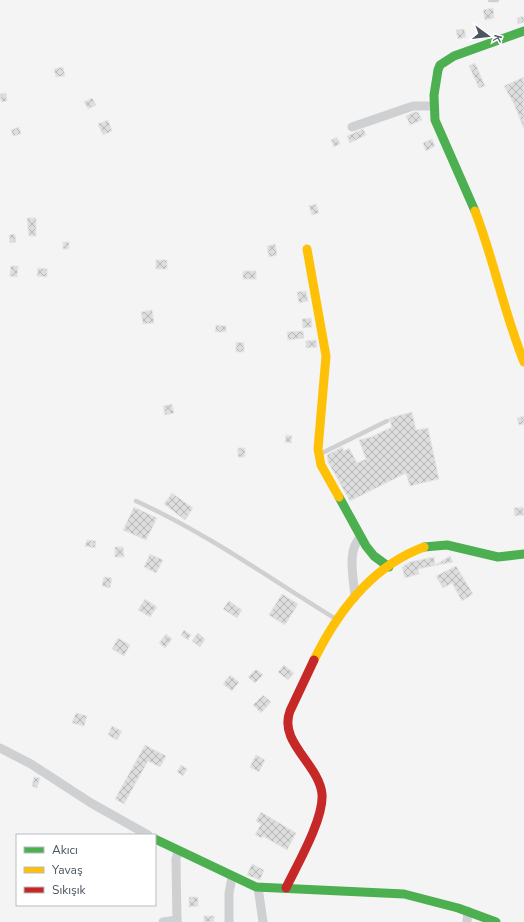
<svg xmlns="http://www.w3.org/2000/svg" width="524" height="922" font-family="'Nunito Sans',sans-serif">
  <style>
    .building { fill: url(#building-cross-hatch); stroke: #e5e6e7 }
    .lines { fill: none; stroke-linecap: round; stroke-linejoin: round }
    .lane { stroke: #ced0d2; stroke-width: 4.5 }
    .street { stroke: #ced0d2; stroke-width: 9 }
    .fast { stroke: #4caf50; stroke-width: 9 }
    .slow { stroke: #ffc107; stroke-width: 9 }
    .jam { stroke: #c62828; stroke-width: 9 }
  </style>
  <defs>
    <pattern id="building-cross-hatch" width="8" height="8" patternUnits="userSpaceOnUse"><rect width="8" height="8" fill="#ddddde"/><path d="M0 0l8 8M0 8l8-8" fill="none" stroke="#b5b6b7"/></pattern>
  </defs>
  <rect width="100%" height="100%" fill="#f4f4f4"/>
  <g class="building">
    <polygon points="493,8 494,18 485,20 483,10"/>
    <polygon points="524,16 524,22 518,24 517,18"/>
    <polygon points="464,29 466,37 458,39 456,30"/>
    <polygon points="475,63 485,86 479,88 469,66"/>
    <polygon points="63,67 65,76 56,77 54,69"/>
    <polygon points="524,77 524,129 514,104 504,86"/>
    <polygon points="6,93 7,101 1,102 0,94"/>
    <polygon points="92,98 96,105 88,109 84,102"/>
    <polygon points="414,112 418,112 422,120 410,125 406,116"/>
    <polygon points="108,120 112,131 103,135 98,124"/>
    <polygon points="19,127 21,134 13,136 11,130"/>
    <polygon points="363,129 366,135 350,143 347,136"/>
    <polygon points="337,137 340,144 334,147 331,140"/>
    <polygon points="432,139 435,146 426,151 423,143"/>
    <polygon points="316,204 319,213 312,215 309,206"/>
    <polygon points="27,218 36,218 36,236 29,236"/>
    <polygon points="15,234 16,242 10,243 9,235"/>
    <rect x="63" y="242" width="6" height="7"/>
    <polygon points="275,244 277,255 269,257 267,246"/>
    <rect x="156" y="260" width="11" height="9"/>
    <polygon points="11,266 18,266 17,277 10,276"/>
    <polygon points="38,268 47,269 47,277 37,276"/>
    <rect x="243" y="271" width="13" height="8"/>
    <polygon points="306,291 308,301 299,303 297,292"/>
    <polygon points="152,310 154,323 143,324 141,312"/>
    <polygon points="311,318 312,327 303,328 302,319"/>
    <polygon points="216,325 226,326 226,332 215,332"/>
    <polygon points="303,331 304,338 288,340 287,332"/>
    <polygon points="316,340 317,347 306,348 306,341"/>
    <polygon points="236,342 244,343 244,352 236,352"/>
    <polygon points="172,404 174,413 165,415 163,406"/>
    <polygon points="412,412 416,430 428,428 439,479 410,486 406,473 350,501 328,462 327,455 342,447 344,451 349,448 357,463 366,459 359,440 371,437 392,427 389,418"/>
    <polygon points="524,416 524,424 519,425 517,418"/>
    <polygon points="286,435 292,436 291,443 285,442"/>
    <rect x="238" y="448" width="7" height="9"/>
    <polygon points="172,493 193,508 185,520 164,504"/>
    <polygon points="134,507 157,518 146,540 123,530"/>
    <polygon points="523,507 524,515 515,516 514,508"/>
    <polygon points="87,540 96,541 95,548 85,546"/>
    <polygon points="115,547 123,547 124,557 115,557"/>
    <polygon points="150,554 163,560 156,573 144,567"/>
    <polygon points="450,556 453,562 418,569 419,574 405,578 402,567 410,562 434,557 435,565"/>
    <polygon points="456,566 473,594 462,601 452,583 443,588 436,576"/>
    <polygon points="104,577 112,578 110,588 102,586"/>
    <polygon points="282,594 298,604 285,625 269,615"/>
    <polygon points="145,599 157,607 150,617 138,610"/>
    <polygon points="229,601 242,610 237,618 223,609"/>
    <polygon points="184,630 191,635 188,640 181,635"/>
    <polygon points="198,633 205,639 200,647 192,641"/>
    <polygon points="166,634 172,639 165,648 159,643"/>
    <polygon points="118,638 130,645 124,656 112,649"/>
    <polygon points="284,665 294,673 288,680 278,672"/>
    <polygon points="256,669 263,675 255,683 248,677"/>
    <polygon points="230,675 239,682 232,691 223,684"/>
    <polygon points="263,695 271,702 261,713 253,705"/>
    <polygon points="76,713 87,716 84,726 72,723"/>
    <polygon points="112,726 122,731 117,740 108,735"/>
    <polygon points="145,745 166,756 160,767 148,761 124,804 115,799"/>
    <polygon points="256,755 265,760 259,772 250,767"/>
    <polygon points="181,765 187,769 183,776 177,772"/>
    <polygon points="34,777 40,778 37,788 32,786"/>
    <polygon points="261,812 296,833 287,850 263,836 262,838 255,835 261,824 256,821"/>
    <polygon points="252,864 264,870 260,880 247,875"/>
    <polygon points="189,897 198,897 198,906 189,907"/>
    <rect x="204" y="916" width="10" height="6"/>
  </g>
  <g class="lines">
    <g class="lane">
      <polyline points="490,0 497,0"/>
      <polyline points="320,454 387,421"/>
      <path d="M136,501c72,33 133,77 200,118"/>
    </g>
    <g class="street">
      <polyline points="352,127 413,106 434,106"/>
      <path d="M355,597c-1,-18 -9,-47 6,-60"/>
      <polyline points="0,748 31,764 91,803 148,835"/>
      <polyline points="258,887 263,922"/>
      <polyline points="163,922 177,920"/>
      <polyline points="177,922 176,859 178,851"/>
      <polyline points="229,922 229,893 232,877"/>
      <polyline points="467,922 468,911"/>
    </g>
    <g class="fast">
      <polyline points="475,211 435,120 434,95 438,70 440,65 454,56 524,31"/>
      <polyline points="339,497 366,546 374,556 389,567"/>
      <polyline points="424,547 447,545 498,557 524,554"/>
      <polyline points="155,839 256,887 404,894 458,908 496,922"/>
    </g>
    <g class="slow">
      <path d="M475,211c19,49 29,102 49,151"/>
      <polyline points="307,249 326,356 318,449 321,465 339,497"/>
      <path d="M314,660c23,-47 58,-94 110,-113"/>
    </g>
    <path class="jam" d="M286,888c11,-23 38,-69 36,-94 -3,-30 -44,-52 -32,-83l24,-51"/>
  </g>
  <rect x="16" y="834" width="140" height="72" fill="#ffffff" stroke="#b7bbc0"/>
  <rect x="24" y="847" width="20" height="6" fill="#4caf50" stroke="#b7bbc0"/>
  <text x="52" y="854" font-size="12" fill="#4a5661">Akıcı</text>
  <rect x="24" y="867" width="20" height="6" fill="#ffc107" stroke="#b7bbc0"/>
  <text x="52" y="874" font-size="12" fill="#4a5661">Yavaş</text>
  <rect x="24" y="887" width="20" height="6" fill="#c62828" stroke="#b7bbc0"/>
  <text x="52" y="894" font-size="12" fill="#4a5661">Sıkışık</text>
  <g transform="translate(488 36) rotate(105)" stroke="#ffffff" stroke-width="3" paint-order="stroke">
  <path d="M0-3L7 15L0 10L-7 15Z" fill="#4a5661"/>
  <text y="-6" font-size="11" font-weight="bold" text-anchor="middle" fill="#4a5661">K</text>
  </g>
</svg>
